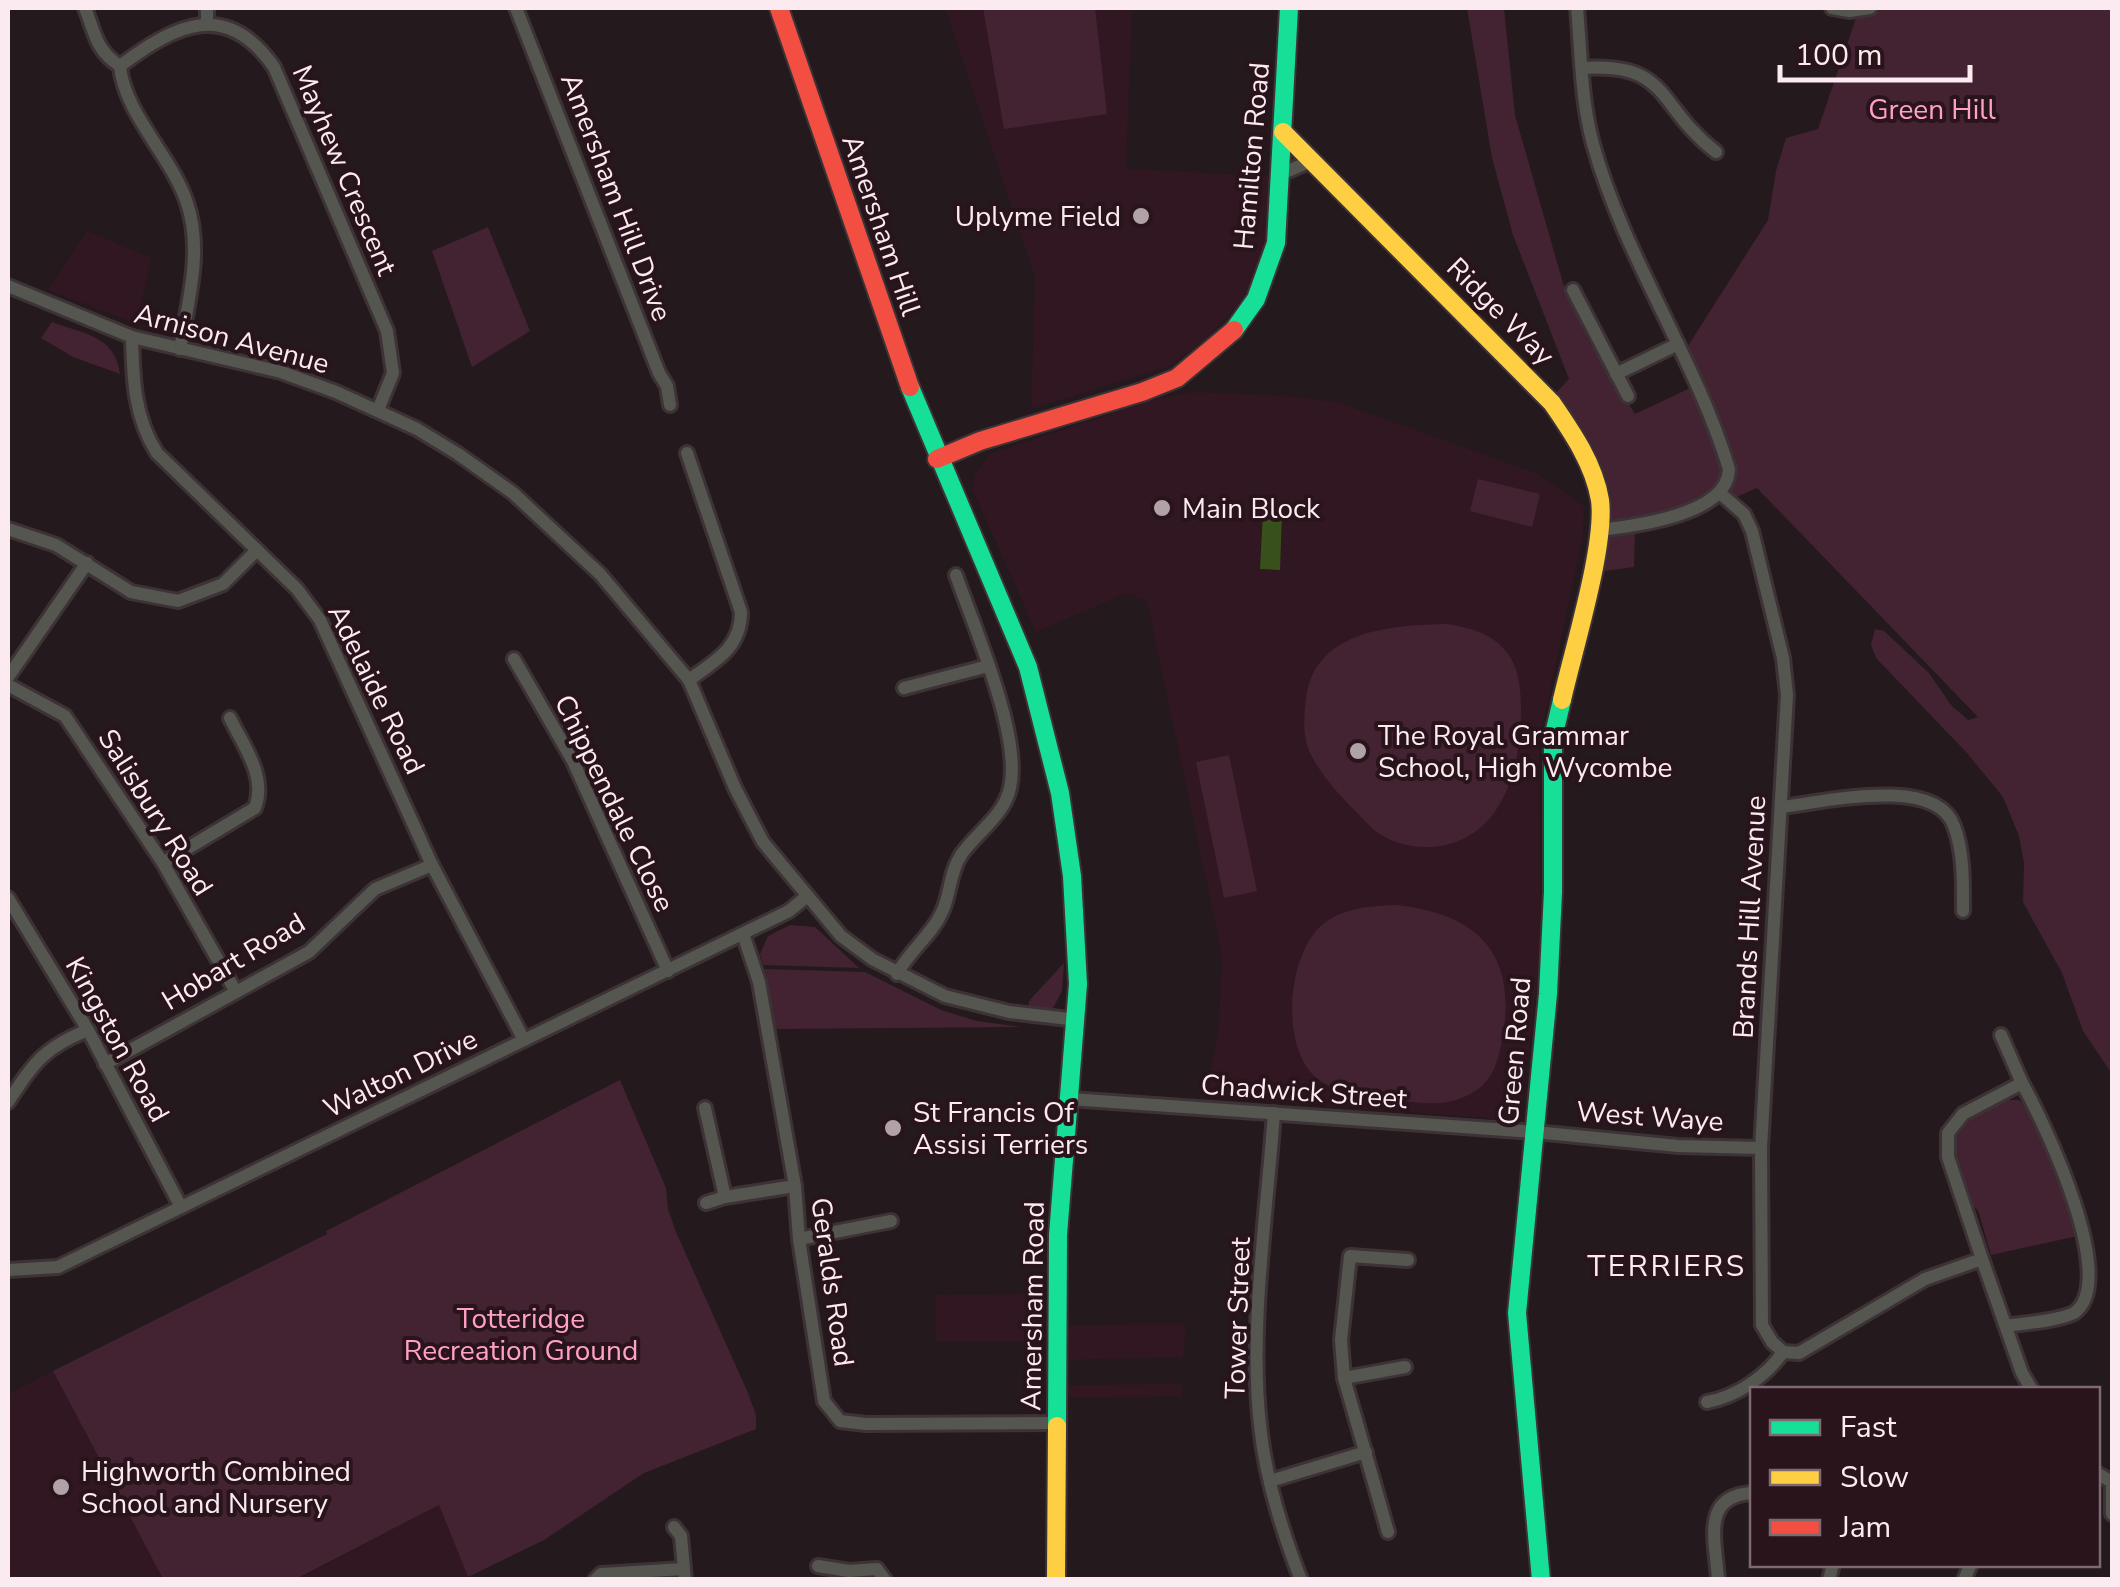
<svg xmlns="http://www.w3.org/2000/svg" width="2120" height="1587" font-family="'Nunito Sans',sans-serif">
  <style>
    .built { fill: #301722 }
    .green { fill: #432331 }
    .water { fill: #38511b }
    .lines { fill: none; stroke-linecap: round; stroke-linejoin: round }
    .street-casing { stroke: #3d3337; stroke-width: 18 }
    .fast-casing { stroke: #3d3337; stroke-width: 22 }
    .slow-casing { stroke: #3d3337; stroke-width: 22 }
    .jam-casing { stroke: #3d3337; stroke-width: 22 }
    .street { stroke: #54564f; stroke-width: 12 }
    .fast { stroke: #16e098; stroke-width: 18 }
    .slow { stroke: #ffcf43; stroke-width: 18 }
    .jam { stroke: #f24e42; stroke-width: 18 }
    .poi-dot { fill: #b0a2a7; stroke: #29141c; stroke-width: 4 }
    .labels { text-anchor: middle; stroke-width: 8; stroke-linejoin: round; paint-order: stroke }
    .park-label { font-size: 28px; fill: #ffa0c7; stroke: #29141c }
    .street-label { font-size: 28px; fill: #fbebf1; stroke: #29141c }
    .poi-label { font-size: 28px; fill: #fbebf1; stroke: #29141c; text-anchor: start }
    .neighbourhood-label { font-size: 30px; letter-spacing: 2.5px; fill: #fbebf1; stroke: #29141c }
  </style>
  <rect width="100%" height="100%" fill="#24191d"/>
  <g class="built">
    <polygon points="945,8 1132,8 1126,169 1269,176 1267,234 1253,280 1237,307 1206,339 1170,366 1031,409 1035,278"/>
    <polygon points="87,231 151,258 137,324 48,290"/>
    <polygon points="1197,392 1299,397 1340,403 1536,473 1584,506 1583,535 1539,743 1541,949 1521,1114 1513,1120 1207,1097 1219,1024 1222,955 1147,601 1127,593 1036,632 972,489 975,475 989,454 1159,398"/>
    <polygon points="1043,1294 1043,1341 935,1341 936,1295"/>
    <polygon points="1186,1324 1183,1357 1065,1360 1066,1325"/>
    <polygon points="53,1371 163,1579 8,1579 8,1394"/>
    <polygon points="1182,1384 1182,1396 1066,1398 1066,1385"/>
    <polygon points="439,1505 468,1577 296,1580"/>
  </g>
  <g class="green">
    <polygon points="983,8 1095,8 1107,114 1004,129"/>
    <polygon points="1467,8 1504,8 1515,115 1563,283 1590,343 1635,414 1701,383 1686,349 1768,220 1776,171 1786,138 1818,129 1856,18 1887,8 2112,8 2112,1074 2083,1031 2062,973 2023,902 2024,863 2019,836 2003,797 1967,753 1876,658 1871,645 1875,629 1884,631 1929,673 1951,705 1968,720 1978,717 1757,488 1717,505 1704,494 1635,531 1634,567 1597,572 1604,522 1555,394 1569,379 1513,235 1492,158"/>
    <polygon points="488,227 530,331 472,367 432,251"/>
    <path d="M52,322c31,12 63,13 68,52l-47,-17 -32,-19z"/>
    <polygon points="1478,479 1540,494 1532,527 1470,511"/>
    <path d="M1448,624c21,4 41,8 56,25 14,15 17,38 17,57 1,60 -18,136 -89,141 -22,1 -40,-4 -58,-17 -22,-23 -56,-53 -67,-85 -4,-14 -3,-31 -1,-46 8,-70 88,-74 142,-75z"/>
    <polygon points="1229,755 1257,891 1224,898 1196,762"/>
    <path d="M1395,905c80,8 122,46 108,130 -4,23 -9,46 -31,58 -25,14 -47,11 -74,7 -27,-3 -58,-4 -80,-21 -39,-30 -31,-124 4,-154 20,-17 48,-19 73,-20z"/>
    <polygon points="790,925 815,927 859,968 763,965 760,954 768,936"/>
    <polygon points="1064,963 1062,991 1053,1008 1028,1009 1029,1001"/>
    <polygon points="765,969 865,972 941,1010 977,1021 1021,1027 776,1029"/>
    <polygon points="620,1080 666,1188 668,1209 676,1232 748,1393 756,1415 756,1429 644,1473 544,1540 468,1577 439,1505 296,1579 163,1579 53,1371 327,1234 326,1231"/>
    <path d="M2004,1100h15c32,23 49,98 63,135l-91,20 -13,-45 -9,-7 -16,-47 1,-18 20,-23z"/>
  </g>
  <polygon class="water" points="1263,512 1282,513 1280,570 1260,569"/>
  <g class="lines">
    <g class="street-casing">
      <g id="street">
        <path d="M85,8c10,25 11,43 35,58"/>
        <polyline points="207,8 207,23"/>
        <polyline points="516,8 659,373 667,386 670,405"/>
        <path d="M1577,8c4,45 4,92 16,136 31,113 102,213 136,325 -1,46 -94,57 -130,61"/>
        <polyline points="1832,8 1849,11 1870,8"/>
        <path d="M1582,68c89,-6 74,38 134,84"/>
        <polyline points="1281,174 1311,161"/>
        <polyline points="8,286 132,337 281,372 336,392 417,429 458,454 513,493 600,574 689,680 735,788 763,842 841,936 872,959 945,996 1009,1012 1077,1020"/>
        <polyline points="1573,290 1628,396"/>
        <path d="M132,337c1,42 2,80 25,116l140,136 23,31 112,245 92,175"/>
        <path d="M180,349c8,-47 23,-99 7,-146 -15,-46 -63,-90 -67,-137 57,-43 107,-66 154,1l113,264 6,42 -15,37"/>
        <polyline points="1616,374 1678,344"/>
        <path d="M687,453l54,159c0,36 -26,49 -52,68"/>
        <polyline points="1721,494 1744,514 1752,531 1783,658 1787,695 1761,1148 1762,1325 1772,1342 1783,1352"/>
        <polyline points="8,529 56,545 131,592 178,601 223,584 256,551"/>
        <polyline points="514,659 573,761 668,971"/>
        <polyline points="8,677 87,563"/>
        <polyline points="8,685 65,716 163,863 236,992"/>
        <polyline points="904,688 988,666"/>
        <path d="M1781,807c43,-5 155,-32 173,19 10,26 9,58 9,85"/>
        <path d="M163,863l92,-55c12,-32 -11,-61 -25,-90"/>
        <polyline points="8,898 88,1030 181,1207"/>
        <polyline points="743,934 759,982 795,1186 799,1239 824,1401 840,1421 866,1424 1056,1423"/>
        <path d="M897,974c12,-23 35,-39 45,-62 9,-19 7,-38 19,-57 16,-23 43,-39 49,-67 12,-52 -36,-161 -54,-213"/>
        <polyline points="2001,1035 2022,1083"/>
        <polyline points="105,1064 309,952 375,889 432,865"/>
        <polyline points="1070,1099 1535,1132 1678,1146 1761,1148"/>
        <path d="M8,1102c26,-39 35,-54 80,-72"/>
        <polyline points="705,1108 725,1197"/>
        <path d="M1274,1113c-7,99 -25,215 -14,312 5,52 22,106 41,155"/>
        <polyline points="706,1203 725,1197 795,1186"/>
        <polyline points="799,1239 891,1221"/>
        <path d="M1982,1259l-34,-102v-24l15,-19 59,-31c23,41 98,199 52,230 -16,8 -50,10 -68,13"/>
        <polyline points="8,1270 58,1267 789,911 806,897"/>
        <polyline points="1344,1378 1405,1367"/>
        <path d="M1707,1402c29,-5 60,-26 76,-50l16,1 126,-74 57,-20 40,114 10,17"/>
        <polyline points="2098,1474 2112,1482 2112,1514"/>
        <polyline points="1270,1481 1366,1452"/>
        <polyline points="674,1527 681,1536 684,1569"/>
        <polyline points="1388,1532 1344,1378 1341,1340 1350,1256 1408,1260"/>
        <polyline points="818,1566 849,1571 877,1569 885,1580"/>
        <polyline points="595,1580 601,1574 684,1569 685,1580"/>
        <path d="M1718,1580c-2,-38 -18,-84 34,-87"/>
        <polyline points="1829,1580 1833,1564"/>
        <polyline points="1964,1580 1971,1564"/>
      </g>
    </g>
    <g class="fast-casing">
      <g id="fast">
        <polyline points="1234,330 1256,299 1276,243 1289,8"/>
        <polyline points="910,387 1028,667 1060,793 1072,876 1078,984 1058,1235 1057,1426"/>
        <polyline points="1541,1580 1517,1313 1548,994 1553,892 1553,738 1562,700"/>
      </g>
    </g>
    <g class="slow-casing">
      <g id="slow">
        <path d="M1283,132l269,271c20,29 42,61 48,97 6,45 -27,151 -38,200"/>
        <polyline points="1056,1580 1057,1426"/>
      </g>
    </g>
    <g class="jam-casing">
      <g id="jam">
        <polyline points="779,8 910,387"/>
        <polyline points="937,459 980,441 1142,392 1177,378 1234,330"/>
      </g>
    </g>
    <use href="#street" class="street"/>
    <use href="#fast" class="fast"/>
    <use href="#slow" class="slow"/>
    <use href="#jam" class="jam"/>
  </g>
  <g class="poi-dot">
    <circle cx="1141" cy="216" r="10"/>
    <circle cx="1162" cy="508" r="10"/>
    <circle cx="1358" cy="751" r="10"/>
    <circle cx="893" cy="1128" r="10"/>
    <circle cx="61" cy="1487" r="10"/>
  </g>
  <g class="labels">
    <g class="park-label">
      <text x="1932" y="119">Green Hill</text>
      <text x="521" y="1328">Totteridge<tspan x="521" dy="32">Recreation Ground</tspan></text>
    </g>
    <g class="street-label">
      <text transform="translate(1251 156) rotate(-85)" y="10">Hamilton Road</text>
      <text transform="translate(345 170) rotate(67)" y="10">Mayhew Crescent</text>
      <text transform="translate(617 197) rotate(69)" y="10">Amersham Hill Drive</text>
      <text transform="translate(882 225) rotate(71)" y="10">Amersham Hill</text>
      <text transform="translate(1501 311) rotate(45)" y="10">Ridge Way</text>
      <text transform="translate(232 338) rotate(15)" y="10">Arnison Avenue</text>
      <text transform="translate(377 689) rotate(64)" y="10">Adelaide Road</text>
      <text transform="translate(615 803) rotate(64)" y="10">Chippendale Close</text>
      <text transform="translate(156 812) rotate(58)" y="10">Salisbury Road</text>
      <text transform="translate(1749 917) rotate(-87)" y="10">Brands Hill Avenue</text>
      <text transform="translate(233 961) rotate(-31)" y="10">Hobart Road</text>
      <text transform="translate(118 1039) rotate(61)" y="10">Kingston Road</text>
      <text transform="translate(1514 1051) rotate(-85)" y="10">Green Road</text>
      <text transform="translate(400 1073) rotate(-26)" y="10">Walton Drive</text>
      <text transform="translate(1304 1091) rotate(4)" y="10">Chadwick Street</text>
      <text transform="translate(1650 1116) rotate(4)" y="10">West Waye</text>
      <text transform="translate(833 1282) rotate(82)" y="10">Geralds Road</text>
      <text transform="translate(1032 1306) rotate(-89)" y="10">Amersham Road</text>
      <text transform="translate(1237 1318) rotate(-88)" y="10">Tower Street</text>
    </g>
    <g class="poi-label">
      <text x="1121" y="226" text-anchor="end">Uplyme Field</text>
      <text x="1182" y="518">Main Block</text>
      <text x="1378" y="745">The Royal Grammar<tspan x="1378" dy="32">School, High Wycombe</tspan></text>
      <text x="913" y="1122">St Francis Of<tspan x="913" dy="32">Assisi Terriers</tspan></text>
      <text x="81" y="1481">Highworth Combined<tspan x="81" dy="32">School and Nursery</tspan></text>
    </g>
    <g class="neighbourhood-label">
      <text x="1667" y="1276">TERRIERS</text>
    </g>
  </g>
  <rect width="2120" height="1587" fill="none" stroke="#fbebf1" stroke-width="20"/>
  <rect x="1750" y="1387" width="350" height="180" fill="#29141c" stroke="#7d6a71" stroke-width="2.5"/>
  <rect x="1770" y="1420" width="50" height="15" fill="#16e098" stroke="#7d6a71" stroke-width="2.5"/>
  <text x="1840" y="1437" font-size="30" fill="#fbebf1">Fast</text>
  <rect x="1770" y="1470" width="50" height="15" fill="#ffcf43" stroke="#7d6a71" stroke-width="2.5"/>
  <text x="1840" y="1487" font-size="30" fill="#fbebf1">Slow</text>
  <rect x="1770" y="1520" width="50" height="15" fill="#f24e42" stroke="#7d6a71" stroke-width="2.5"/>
  <text x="1840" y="1537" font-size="30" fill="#fbebf1">Jam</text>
  <path d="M1780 65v15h190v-15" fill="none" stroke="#fbebf1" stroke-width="5"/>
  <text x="1795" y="65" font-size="30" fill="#fbebf1" stroke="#29141c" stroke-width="8" paint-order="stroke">100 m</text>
</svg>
